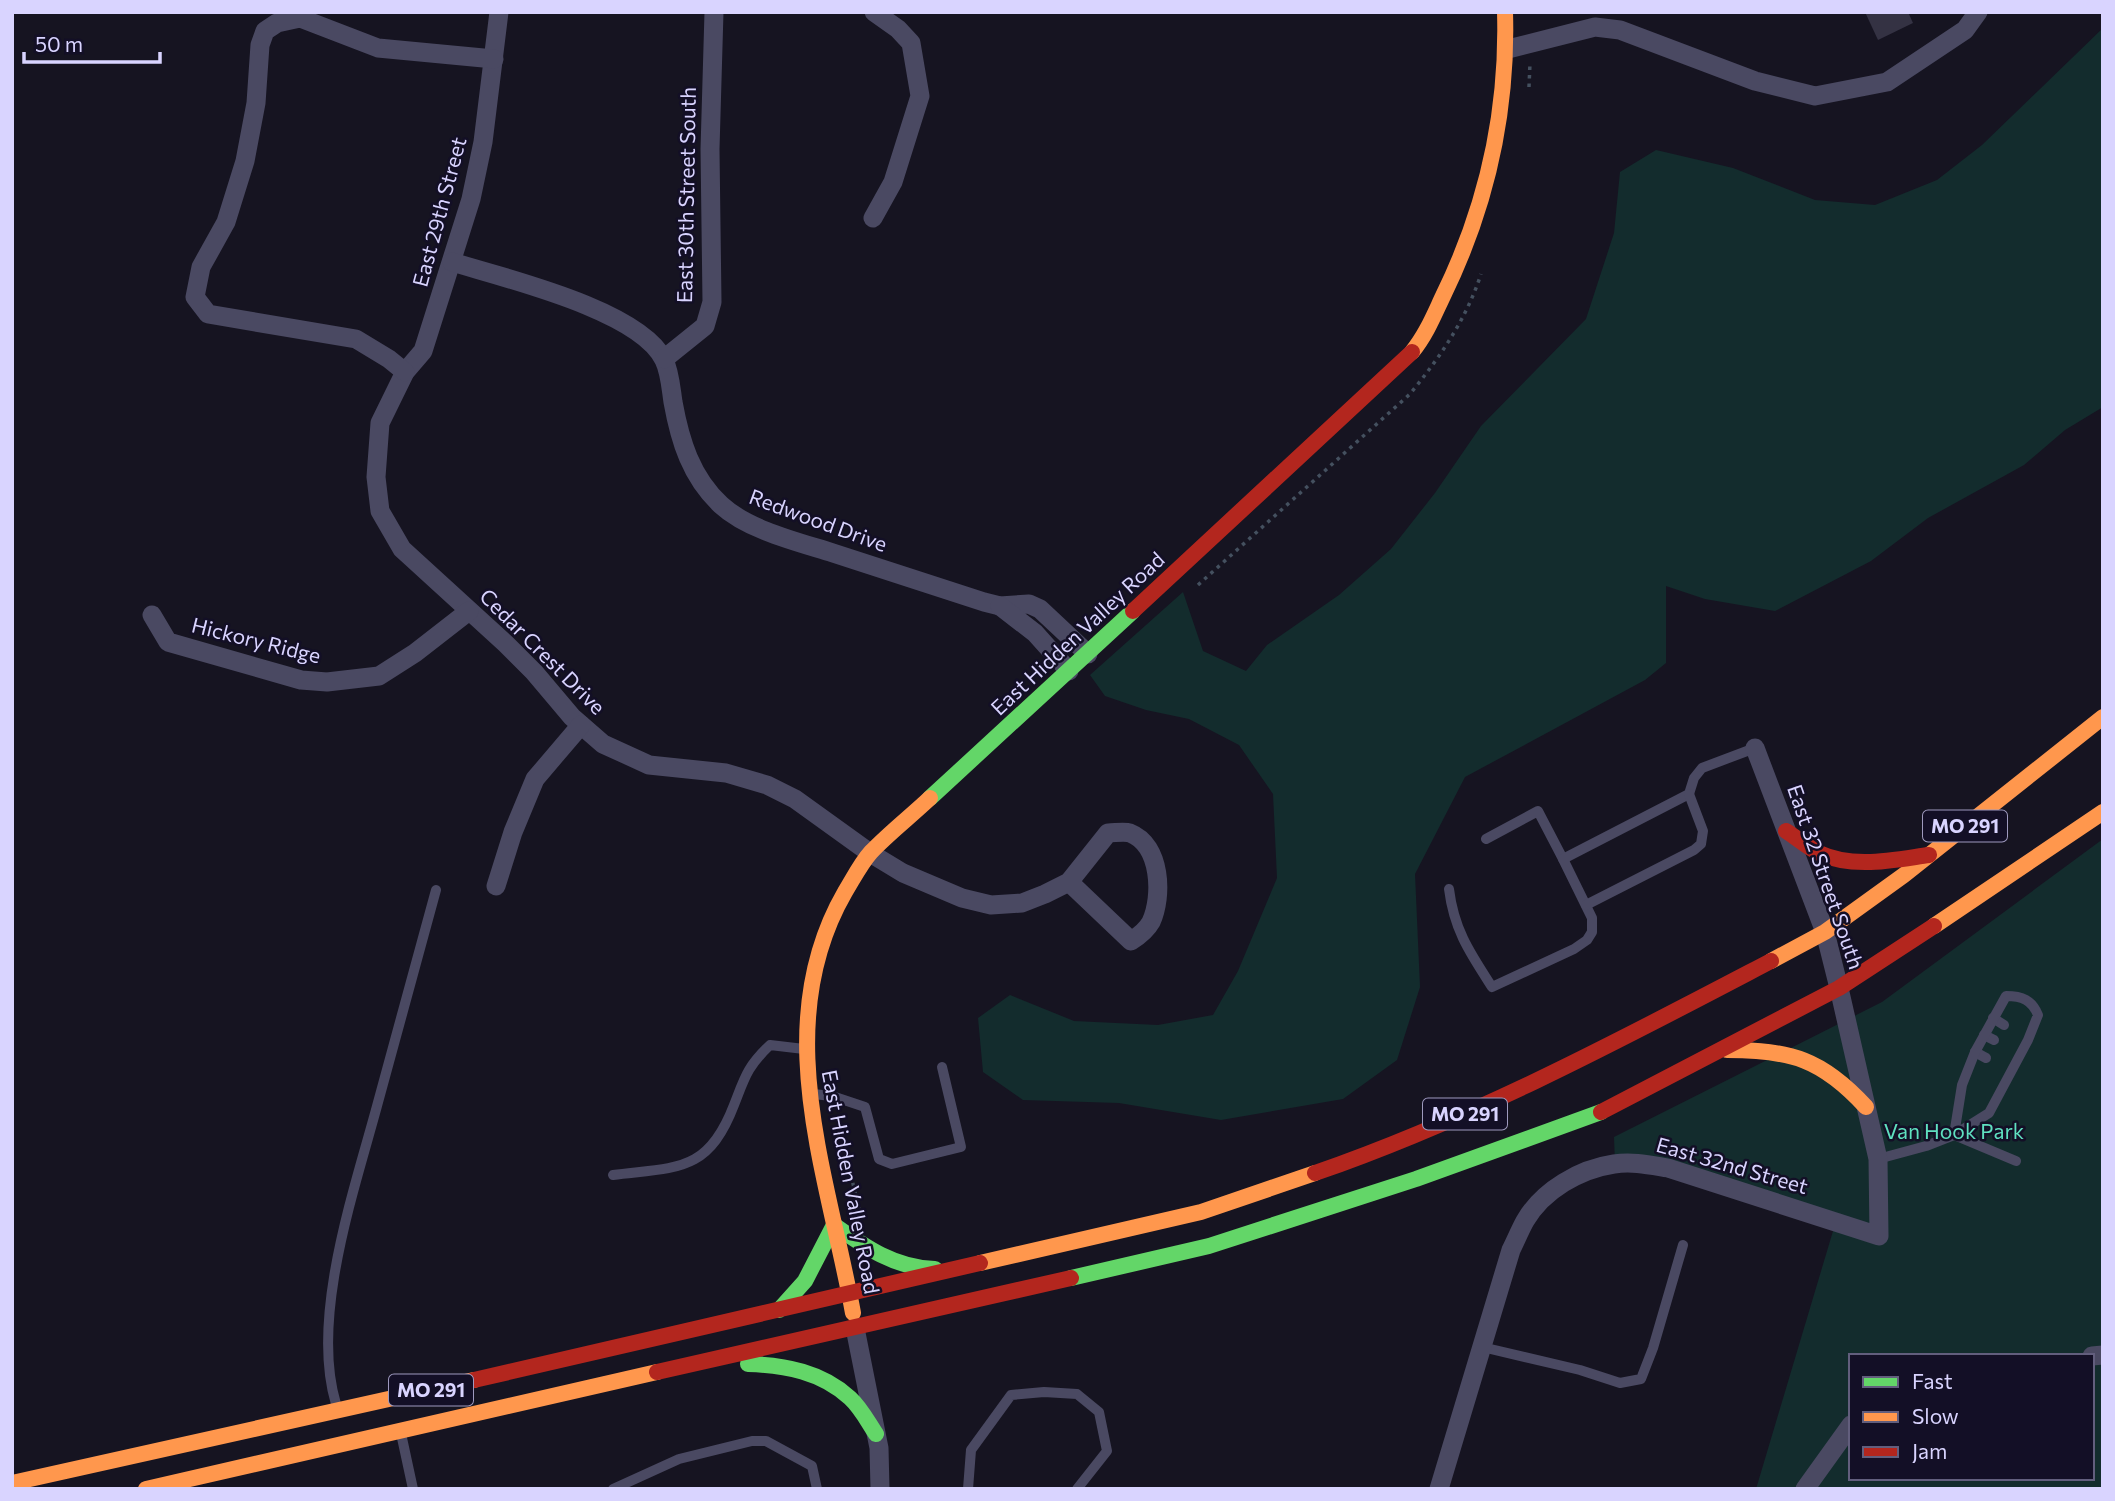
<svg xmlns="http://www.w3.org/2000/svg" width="2115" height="1501" font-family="Commissioner,sans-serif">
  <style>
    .green { fill: #132c2d; fill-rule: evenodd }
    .building { fill: #343243 }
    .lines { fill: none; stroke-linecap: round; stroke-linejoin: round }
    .path { stroke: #44505f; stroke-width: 3.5; stroke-dasharray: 3.5 5; stroke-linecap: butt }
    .lane { stroke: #4a4962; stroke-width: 10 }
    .street { stroke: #4a4962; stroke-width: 19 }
    .fast { stroke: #63d668; stroke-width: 16 }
    .slow { stroke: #ff974d; stroke-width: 16 }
    .jam { stroke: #b3261e; stroke-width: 16 }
    .labels { text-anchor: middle; stroke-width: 5; stroke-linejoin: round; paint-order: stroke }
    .shield { fill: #130f26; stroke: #9e99be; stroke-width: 2 }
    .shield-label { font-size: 19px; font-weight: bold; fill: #d9d4ff }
    .street-label { font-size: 21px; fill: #d9d4ff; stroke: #130f26 }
    .park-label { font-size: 21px; fill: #5fe0c0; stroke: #130f26 }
  </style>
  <rect width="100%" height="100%" fill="#161421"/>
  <g class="green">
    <polygon points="2103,28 2103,407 2065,430 2024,465 1928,518 1871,561 1775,611 1705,599 1666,586 1666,663 1645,680 1465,777 1415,874 1420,987 1397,1060 1343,1099 1221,1120 1119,1103 1023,1100 983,1072 978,1018 1010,995 1074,1021 1158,1025 1213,1015 1238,971 1277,878 1273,794 1239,745 1189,719 1146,710 1105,696 1090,675 1183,592 1203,651 1246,671 1267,645 1339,595 1391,549 1435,493 1481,426 1586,319 1614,233 1620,172 1656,150 1733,168 1815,200 1875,205 1937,180 1982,145"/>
    <path d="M2103,839v650h-347l80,-268 -221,-57 -1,-27 268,-135zM1851,1356h241v122h-241z"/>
  </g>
  <polygon class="building" points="1865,12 1908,12 1913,23 1878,40"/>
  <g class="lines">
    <g class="path">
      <polyline points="1529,87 1530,63"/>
      <path d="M1198,585l212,-191c30,-37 56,-74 71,-120"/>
      <polyline points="839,1125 859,1209"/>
    </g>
    <g class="lane">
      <polyline points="1486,839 1538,811 1563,859"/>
      <path d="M1449,889c5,41 21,64 43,98l82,-38 13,-9 5,-8v-14l-29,-59 126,-65 5,-16 8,-10 53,-20"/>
      <polyline points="1586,905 1694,850 1701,844 1703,831 1689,794"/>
      <polyline points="1993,1018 2004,1025"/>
      <polyline points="1984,1035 1994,1040"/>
      <polyline points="1975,1052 1986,1058"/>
      <polyline points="813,1094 832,1096 865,1107 879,1159 892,1164 961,1147 942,1067"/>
      <path d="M1878,1159l48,-13 28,-11 35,-22 39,-73 10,-25c-6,-15 -16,-19 -32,-19l-31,56 -13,33 -8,50 62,26"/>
      <path d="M613,1175c64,-8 95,-2 121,-70 11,-28 13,-38 36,-60l34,4"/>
      <polyline points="1482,1347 1580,1370 1620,1383 1641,1379 1653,1348 1683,1245"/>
      <path d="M336,1404c-26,-86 18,-213 41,-298 20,-72 40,-144 59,-216"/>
      <polyline points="402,1438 413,1489"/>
      <polyline points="613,1489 679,1459 752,1441 766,1441 812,1466 817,1489"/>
      <polyline points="968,1489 971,1450 1011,1395 1044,1392 1077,1394 1099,1412 1107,1451 1077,1489"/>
    </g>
    <g class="street">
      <path d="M499,12l-16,130 -12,57 -48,152 -18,21 -25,51 -4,54 4,34 22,38 104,95 28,28 38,45 31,27 46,21 77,8 41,12 28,14 75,54 33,20 59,25 29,7 31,-2 23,-9 24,-12 39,-49c7,0 16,-2 22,0 31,12 33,63 21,89 -5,9 -12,14 -20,19l-62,-59"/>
      <polyline points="1508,49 1595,27 1620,30 1755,81 1815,96 1887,82 1965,30 1978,12"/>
      <polyline points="873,218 893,182 920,96 911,43 898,29 874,12"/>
      <path d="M452,262c52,16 188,48 212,98 6,12 7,29 9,42 7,39 18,75 48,103 27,25 77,37 112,48 50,16 101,33 151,49l16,4 29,-2 11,5 48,45"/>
      <polyline points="664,359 705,326 712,302 710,149 714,12"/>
      <polyline points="405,372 389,359 356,339 208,314 195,297 201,267 226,222 245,161 256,103 260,45 265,31 277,23 300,18 378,48 494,59"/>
      <polyline points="1000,606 1035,633 1069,671"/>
      <polyline points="152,615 168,642 301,680 327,682 379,676 415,653 469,611"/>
      <polyline points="496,886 513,832 535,779 581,725"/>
      <polyline points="855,1328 879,1448 880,1489"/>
      <polyline points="2092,1356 2103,1355"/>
      <path d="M1439,1489l72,-239c5,-10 9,-20 14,-29 18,-31 55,-52 89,-57 18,-3 36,1 54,4l211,68 -1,-77 -39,-171 -14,-56 -70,-184"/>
      <polyline points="1805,1489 1851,1425"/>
    </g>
    <g class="fast">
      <polyline points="930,798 1133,611"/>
      <polyline points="1071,1278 1209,1246 1416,1179 1601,1112"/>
      <path d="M779,1310l26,-29 29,-56c31,22 61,43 101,44"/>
      <path d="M748,1364c37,1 74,8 102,34 11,10 18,24 26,36"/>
    </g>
    <g class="slow">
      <path d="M1412,352c14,-17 22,-37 31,-56 44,-90 65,-184 62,-284"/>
      <polyline points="1934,926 2103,812"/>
      <polyline points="1771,961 1825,932 1904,875 2103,717"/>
      <path d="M1727,1050c64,0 95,9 139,57"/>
      <polyline points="980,1263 1201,1212 1315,1173"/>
      <path d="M853,1313c-25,-138 -85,-288 -8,-421 8,-13 16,-29 26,-40 18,-19 40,-36 59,-54"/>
      <polyline points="12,1483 474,1380"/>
      <polyline points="146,1489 657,1372"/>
    </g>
    <g class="jam">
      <polyline points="1133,611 1412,352"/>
      <path d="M1786,831c11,7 21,16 33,22 34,16 74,7 110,2"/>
      <polyline points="1601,1112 1839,988 1934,926"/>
      <path d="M1315,1173c159,-55 307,-134 456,-212"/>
      <polyline points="657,1372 1071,1278"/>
      <polyline points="474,1380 980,1263"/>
    </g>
  </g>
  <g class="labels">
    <g class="shield">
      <rect x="1923" y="810.5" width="84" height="31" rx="5"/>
      <rect x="1423" y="1098.5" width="84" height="31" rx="5"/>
      <rect x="389" y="1374.5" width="84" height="31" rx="5"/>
    </g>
    <g class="shield-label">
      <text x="1965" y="833">MO 291</text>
      <text x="1465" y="1121">MO 291</text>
      <text x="431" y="1397">MO 291</text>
    </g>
    <g class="street-label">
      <text transform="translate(687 195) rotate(-89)" y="7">East 30th Street South</text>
      <text transform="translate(440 212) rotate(-75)" y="7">East 29th Street</text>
      <text transform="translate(818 521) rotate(20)" y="7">Redwood Drive</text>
      <text transform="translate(1078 634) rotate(-43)" y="7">East Hidden Valley Road</text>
      <text transform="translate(256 641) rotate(14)" y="7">Hickory Ridge</text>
      <text transform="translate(542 652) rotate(45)" y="7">Cedar Crest Drive</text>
      <text transform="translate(1825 877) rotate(71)" y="7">East 32 Street South</text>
      <text transform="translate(1732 1166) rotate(16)" y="7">East 32nd Street</text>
      <text transform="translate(850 1182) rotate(79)" y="7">East Hidden Valley Road</text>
    </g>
    <g class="park-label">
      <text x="1954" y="1139">Van Hook Park</text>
    </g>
  </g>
  <rect width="2115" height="1501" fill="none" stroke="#d9d4ff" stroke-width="28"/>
  <rect x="1849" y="1354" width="245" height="126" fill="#130f26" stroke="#625e7d" stroke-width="2"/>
  <rect x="1863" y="1377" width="35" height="10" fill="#63d668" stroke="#625e7d" stroke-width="2"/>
  <text x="1912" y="1389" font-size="21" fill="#d9d4ff">Fast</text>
  <rect x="1863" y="1412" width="35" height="10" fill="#ff974d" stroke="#625e7d" stroke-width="2"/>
  <text x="1912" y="1424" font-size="21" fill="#d9d4ff">Slow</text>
  <rect x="1863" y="1447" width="35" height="10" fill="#b3261e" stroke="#625e7d" stroke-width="2"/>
  <text x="1912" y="1459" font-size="21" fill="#d9d4ff">Jam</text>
  <path d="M24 52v10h136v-10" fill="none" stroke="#d9d4ff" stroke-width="3.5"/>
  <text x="35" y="52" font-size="21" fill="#d9d4ff" stroke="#130f26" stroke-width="5" paint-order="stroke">50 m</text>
</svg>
